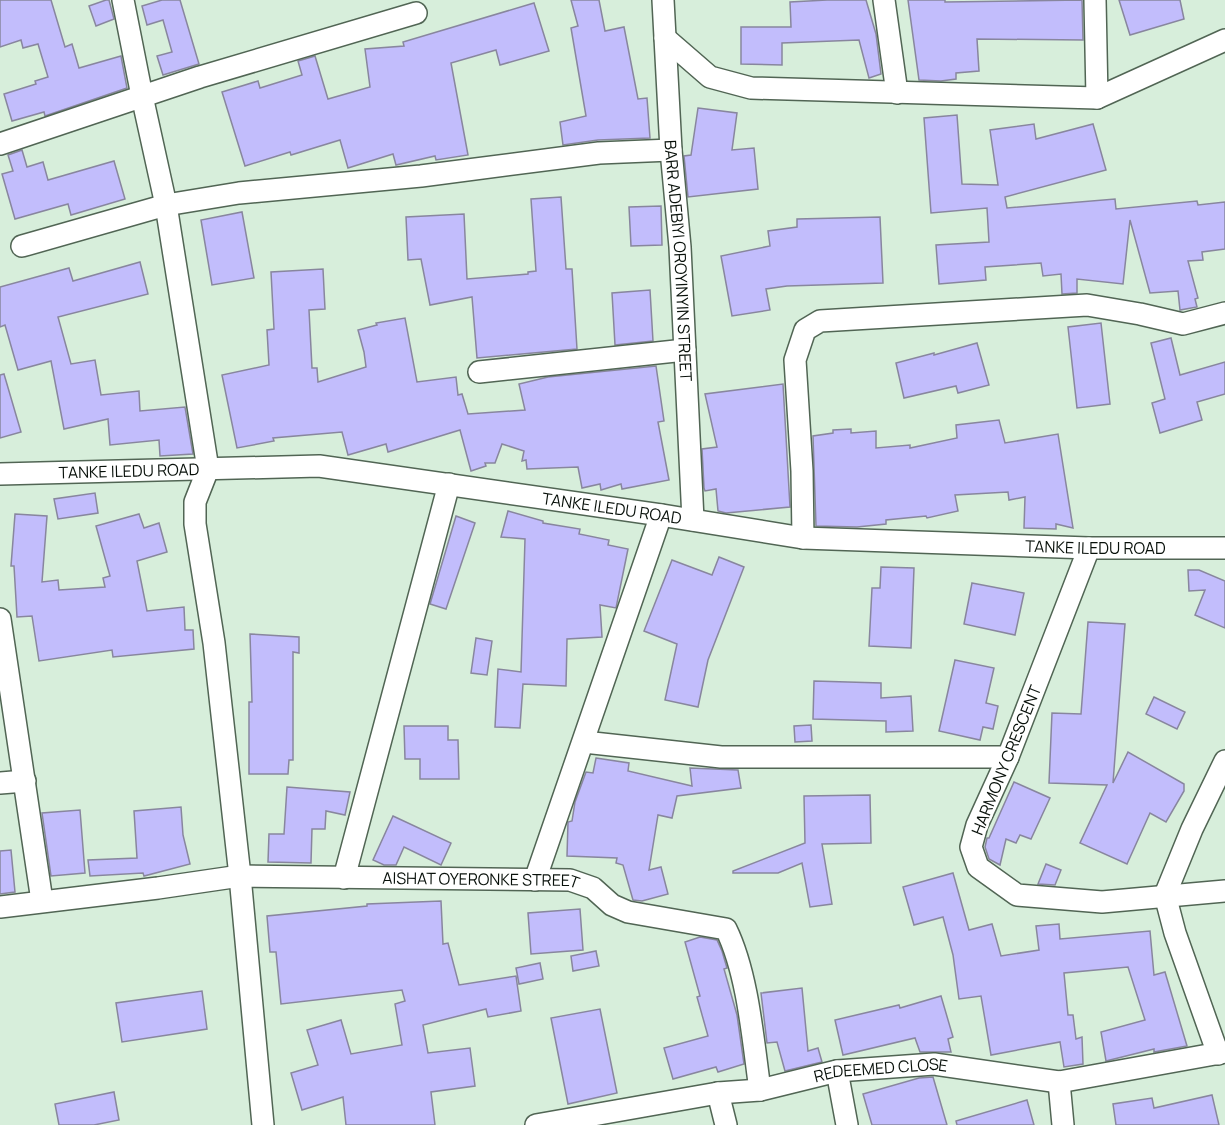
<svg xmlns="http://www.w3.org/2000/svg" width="1225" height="1125" font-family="Manrope,sans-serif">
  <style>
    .building { fill: #c2bdfc; stroke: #88869e; stroke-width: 1.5 }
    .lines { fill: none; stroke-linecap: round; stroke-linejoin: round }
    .minor-casing { stroke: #516554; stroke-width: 24 }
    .minor { stroke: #fff; stroke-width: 21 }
    .labels { text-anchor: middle; stroke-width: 5; stroke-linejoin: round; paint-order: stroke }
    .street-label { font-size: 16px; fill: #08100a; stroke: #fff }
  </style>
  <rect width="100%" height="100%" fill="#d7eedb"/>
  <g class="building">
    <polygon points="0,0 51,0 65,47 72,44 79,68 121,56 127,88 45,116 44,112 12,121 4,94 36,84 35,81 48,77 38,44 23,48 21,40 0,47"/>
    <polygon points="106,0 109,0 114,19 96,26 89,6"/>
    <polygon points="162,0 180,0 199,64 163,75 157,56 172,52 163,20 147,25 142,6"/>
    <polygon points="571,0 599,0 605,31 624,27 638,99 647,98 650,138 598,140 563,145 560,122 586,116 571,28 578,26"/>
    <polygon points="827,0 866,0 876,34 881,74 869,78 859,40 782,43 782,65 741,64 741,27 791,27 790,2"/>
    <polygon points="908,0 945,0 945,2 1082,0 1083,40 977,39 979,71 956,73 956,79 941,81 919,80"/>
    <polygon points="1119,0 1180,0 1184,19 1130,35"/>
    <polygon points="534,3 549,51 500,65 496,50 451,63 468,155 436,160 435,156 396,165 393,154 348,168 340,140 291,155 290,152 245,166 222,92 258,81 260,88 302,75 298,61 315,56 328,99 370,87 365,49 404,46 403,42"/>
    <polygon points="698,108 737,113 732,150 754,148 758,189 688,197 684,156 691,155"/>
    <polygon points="957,115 962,184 998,185 990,130 1034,124 1036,139 1093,124 1106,170 1005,197 1007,208 1115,199 1116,209 1197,201 1198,205 1225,202 1225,249 1202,252 1203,260 1188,261 1198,298 1195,299 1197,307 1180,310 1178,291 1150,293 1130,220 1123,284 1077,279 1077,293 1062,294 1061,274 1043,276 1041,263 985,267 986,280 939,284 936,245 989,242 987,208 931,213 924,118"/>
    <polygon points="22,150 27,167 43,162 48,180 114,161 125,199 71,215 68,204 15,219 2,174 13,171 8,155"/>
    <polygon points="561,197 566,269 572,269 577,349 477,358 472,297 430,305 421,259 408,260 406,217 464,214 467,279 528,274 528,272 536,271 531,199"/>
    <polygon points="661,206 662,245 631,246 629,207"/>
    <polygon points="242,212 254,278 212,285 201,220"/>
    <polygon points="880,217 883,283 787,286 766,289 770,310 732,316 721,256 770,246 768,231 797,227 797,219"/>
    <polygon points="140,262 148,294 58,317 71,364 95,360 101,395 139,391 140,411 185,407 193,454 160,456 159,440 110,445 108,419 64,429 51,361 18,370 5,325 0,327 0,287 69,268 73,281"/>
    <polygon points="323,269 325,309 309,310 312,368 317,368 318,382 366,367 364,352 358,330 377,325 376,323 405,318 417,382 456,377 458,395 462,394 468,414 525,410 519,384 548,377 656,366 664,421 658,422 669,480 622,489 621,484 601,490 600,484 582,488 578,467 527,469 526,460 522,461 524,451 502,444 495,463 485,463 486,466 471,471 460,430 388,452 386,444 348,455 342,432 273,438 274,441 237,448 222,375 269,365 267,330 274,329 271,272"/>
    <polygon points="650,290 653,341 615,345 612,293"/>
    <polygon points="1101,323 1110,404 1077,408 1068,327"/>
    <polygon points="1171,338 1180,375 1225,362 1225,394 1197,402 1202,420 1160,433 1152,403 1165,399 1151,343"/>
    <polygon points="977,343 989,385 958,393 956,386 904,398 896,363 934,353 934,355"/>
    <polygon points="4,374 21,432 0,438 0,375"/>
    <polygon points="783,384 790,507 726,513 718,511 716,489 705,491 704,488 702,449 717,447 705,394"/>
    <polygon points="999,420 1005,443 1058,434 1073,528 1056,524 1056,529 1024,528 1025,497 1009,500 1008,492 955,495 958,511 927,518 926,516 886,520 886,524 857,527 816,526 813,436 833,433 833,430 851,429 851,433 876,431 876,448 910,445 910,448 957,438 956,425"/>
    <polygon points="95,493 98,513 58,519 54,499"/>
    <polygon points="508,511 543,521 543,523 580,529 579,534 609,540 608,545 628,549 616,608 600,605 602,637 567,639 566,686 523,684 520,728 495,727 498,669 521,672 525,539 501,537"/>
    <polygon points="15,514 47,516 42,582 58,580 59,590 105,587 103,578 110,576 96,526 139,514 144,528 159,523 167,552 137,561 147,611 184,607 185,630 193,630 194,649 113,657 112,650 39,661 32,616 17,617 14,566 11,566"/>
    <polygon points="456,516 475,523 446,609 430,604"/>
    <polygon points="719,557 744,567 708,660 698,707 665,700 677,644 644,631 672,560 712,575"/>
    <polygon points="881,567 914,568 911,648 869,646 872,588 880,588"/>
    <polygon points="1188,570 1199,570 1225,581 1225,628 1195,615 1205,590 1189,591"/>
    <polygon points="972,583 1024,593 1015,635 964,624"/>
    <polygon points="1088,622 1125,624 1113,783 1128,752 1184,784 1184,791 1166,822 1150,813 1127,864 1080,843 1107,785 1049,783 1052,713 1081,714"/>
    <polygon points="250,634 299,637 299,653 293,652 293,760 289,760 288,774 249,774 249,702 252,702"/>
    <polygon points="476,638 492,641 487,675 471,673"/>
    <polygon points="955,660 994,668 986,703 998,706 993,729 983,727 980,740 939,731"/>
    <polygon points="814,681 881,683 881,698 911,696 913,731 886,732 886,721 813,719"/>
    <polygon points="1154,697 1185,712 1177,729 1146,714"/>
    <polygon points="811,725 812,741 795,742 794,726"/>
    <polygon points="404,726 448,726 448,740 458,740 459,779 420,779 420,759 405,759"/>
    <polygon points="596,758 629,763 628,771 692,786 690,768 738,770 741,788 677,796 672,818 658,815 649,870 661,867 668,894 642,901 633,900 623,865 616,863 617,858 567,856 568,822 572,821 575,802 586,772 593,773"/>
    <polygon points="1014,782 1050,798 1031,839 1020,835 1016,843 1006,839 1000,865 989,859 985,847 987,838 989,838"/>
    <polygon points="287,787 350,792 345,815 326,811 325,829 312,829 311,863 268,862 269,834 284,834"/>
    <polygon points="870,795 871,843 822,844 832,904 810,907 802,863 778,873 733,873 733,871 805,843 804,796"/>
    <polygon points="181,807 183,835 190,864 144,876 143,873 90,876 88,860 137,858 134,811"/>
    <polygon points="80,810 85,873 51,876 42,813"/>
    <polygon points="393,816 451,843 441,865 404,847 396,865 384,865 373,860"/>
    <polygon points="11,850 15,892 0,894 0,851"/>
    <polygon points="1046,864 1061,870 1055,885 1038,884"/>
    <polygon points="953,873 969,930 992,924 1001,956 1039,950 1036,926 1059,924 1060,939 1150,931 1154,975 1165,972 1187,1046 1154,1052 1154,1049 1106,1061 1101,1032 1145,1020 1128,967 1064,973 1068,1015 1073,1015 1076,1039 1082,1037 1083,1064 1064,1067 1060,1042 991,1055 981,996 959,999 953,955 943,917 914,925 903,887"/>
    <polygon points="441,901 443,944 448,943 459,985 516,976 521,1011 488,1017 486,1009 423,1025 428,1053 470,1048 475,1086 431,1092 435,1125 346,1125 343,1097 302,1110 291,1073 318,1065 307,1030 341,1020 351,1054 402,1045 395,1004 405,1001 402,990 281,1004 276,952 270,952 267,916 367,906 367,904"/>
    <polygon points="580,909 583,950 531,954 528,913"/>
    <polygon points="700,937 717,940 722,951 727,968 724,969 737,1015 744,1064 718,1072 716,1067 673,1079 664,1048 708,1036 697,997 700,996 685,942"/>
    <polygon points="596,951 599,966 573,971 571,956"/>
    <polygon points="540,963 543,979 519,984 516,968"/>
    <polygon points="802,988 808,1051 818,1048 822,1062 785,1071 777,1042 767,1043 761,993"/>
    <polygon points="202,991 207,1029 122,1042 116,1003"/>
    <polygon points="941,996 953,1037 948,1039 951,1052 920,1052 915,1038 843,1055 835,1020 899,1005 900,1008"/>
    <polygon points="600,1009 617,1093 568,1104 551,1018"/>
    <polygon points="933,1077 947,1125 872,1125 863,1094 919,1078"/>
    <polygon points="114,1092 119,1120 94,1125 59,1125 55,1104"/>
    <polygon points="1212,1095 1219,1125 1116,1125 1113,1104 1152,1098 1154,1108"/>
    <polygon points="1027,1100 1034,1125 957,1125 956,1121"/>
  </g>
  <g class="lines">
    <g class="minor-casing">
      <g id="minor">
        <polyline points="123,0 142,96 166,205 208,469 195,502 195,524 214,643 240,876 263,1125"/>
        <path id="s1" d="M663,0l8,150 9,97 13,273"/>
        <polyline points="884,0 897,93"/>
        <polyline points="1095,0 1097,98"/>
        <polyline points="665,38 710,77 751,88 1097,98 1225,40"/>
        <polyline points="0,144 200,77 416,13"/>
        <polyline points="22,246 166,205 239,193 421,176 599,153 671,150"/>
        <polyline points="479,372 685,350"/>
        <path id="s2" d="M0,474l319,-8 342,49 142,23 286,10h136"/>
        <polyline points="803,538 802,471 795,360 805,330 820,321 1087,305 1140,314 1183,324 1225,313"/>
        <polyline points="1089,548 1008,757 977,825 971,847 978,867 1017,895 1102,902 1225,891"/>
        <polyline points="0,619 42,901"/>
        <polyline points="584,742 721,757 1008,757"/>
        <polyline points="0,783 25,781"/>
        <polyline points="344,878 449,484"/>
        <polyline points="535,880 661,515"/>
        <path id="s3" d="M0,907l158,-19 82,-12 330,4 23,8 19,17 16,7 98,17c22,45 27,111 34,161"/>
        <polyline points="1218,1054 1175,933 1165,895 1192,829 1225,761"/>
        <polyline points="837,1071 847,1125"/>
        <polyline points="1059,1082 1063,1125"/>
        <polyline points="718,1093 726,1125"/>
        <path id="s4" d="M536,1125l182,-32 42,-3 77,-19 97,-7 125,18 166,-30"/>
      </g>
    </g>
    <use href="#minor" class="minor"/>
  </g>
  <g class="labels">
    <g class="street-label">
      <text dy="6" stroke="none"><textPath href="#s1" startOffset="261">BARR ADEBIYI OROYINYIN STREET</textPath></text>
      <text dy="6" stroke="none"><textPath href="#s2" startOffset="129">TANKE ILEDU ROAD</textPath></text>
      <text dy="6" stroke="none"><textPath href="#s2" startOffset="615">TANKE ILEDU ROAD</textPath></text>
      <text dy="6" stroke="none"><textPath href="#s2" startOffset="1101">TANKE ILEDU ROAD</textPath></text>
      <text transform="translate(1006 760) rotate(-68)" y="6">HARMONY CRESCENT</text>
      <text dy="6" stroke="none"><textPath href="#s3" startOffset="483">AISHAT OYERONKE STREET</textPath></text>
      <text dy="6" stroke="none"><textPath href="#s4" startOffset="350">REDEEMED CLOSE</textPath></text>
    </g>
  </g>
</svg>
